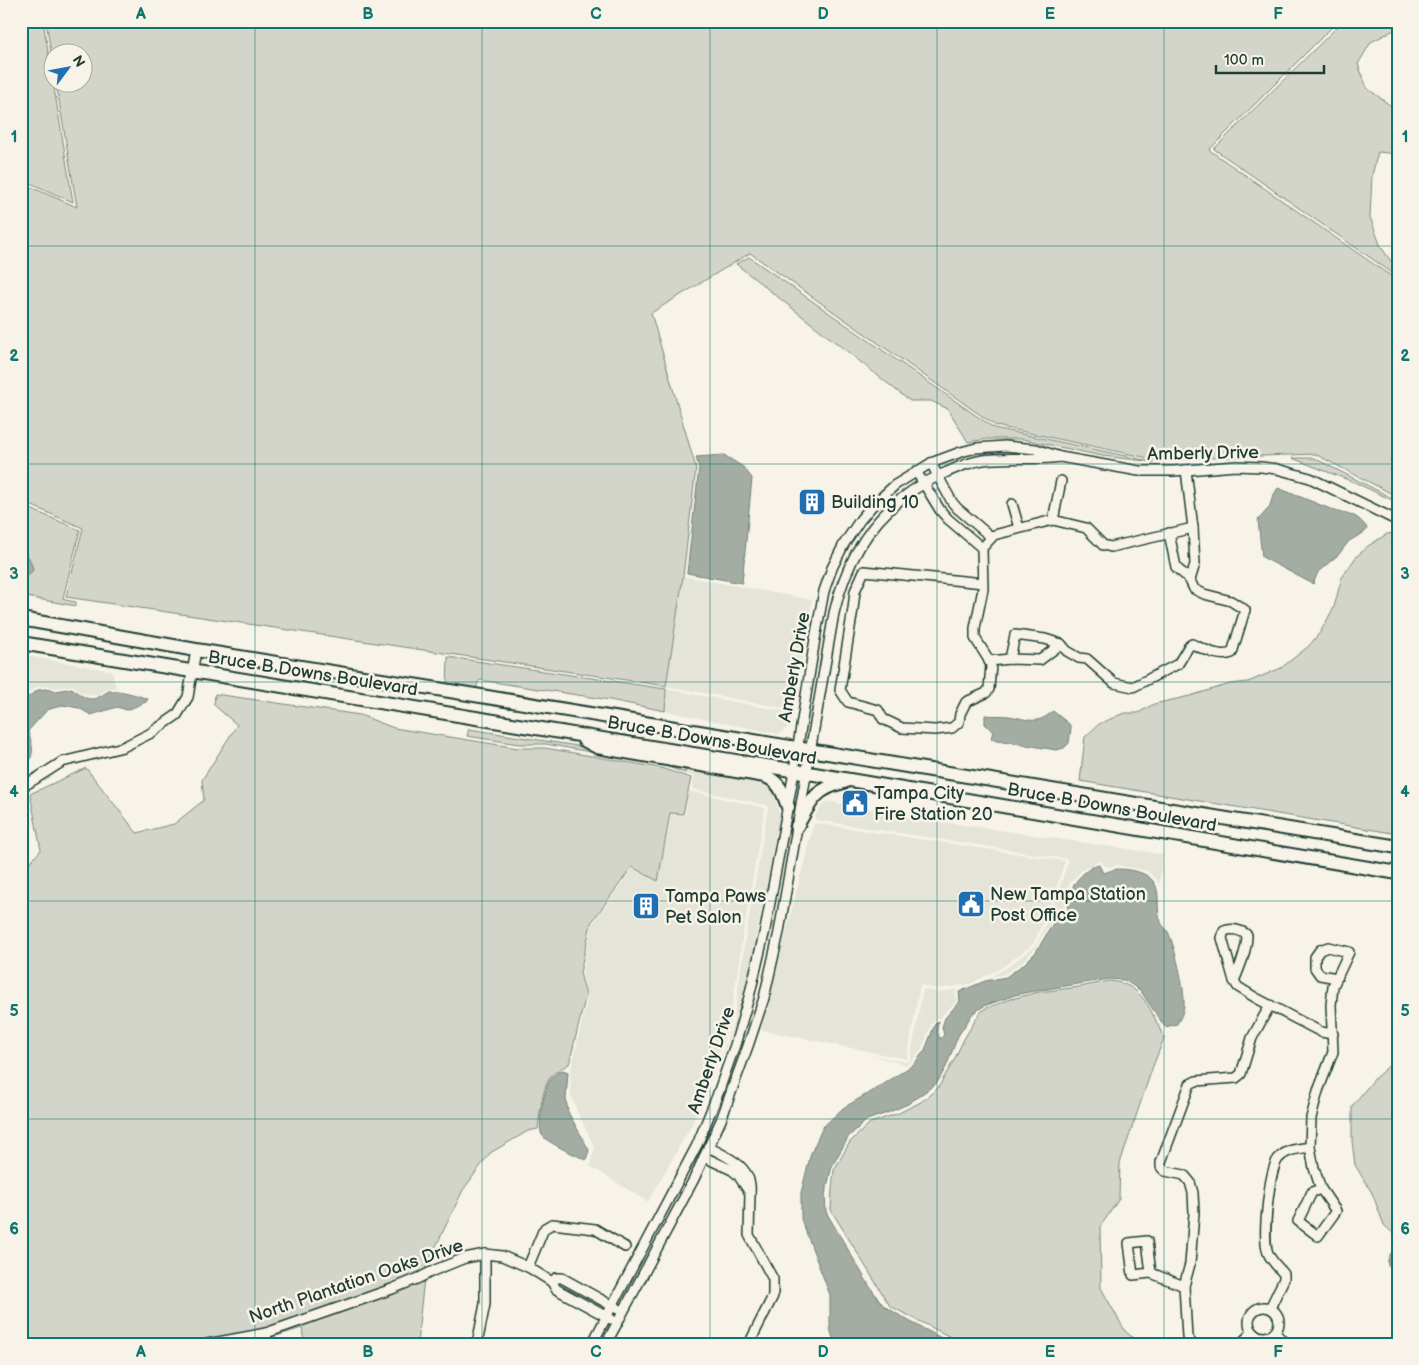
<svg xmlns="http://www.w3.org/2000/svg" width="1419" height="1365" font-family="'Balsamiq Sans',sans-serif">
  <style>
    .built { fill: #e5e4d9 }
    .green { fill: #d3d5ca; stroke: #79897f }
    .water { fill: #a4ada3; stroke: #6f8077 }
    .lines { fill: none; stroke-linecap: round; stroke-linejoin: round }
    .minor-casing { stroke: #1f3d34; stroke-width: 12 }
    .secondary-casing { stroke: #1f3d34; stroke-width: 16 }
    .minor { stroke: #f7f3e8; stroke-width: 9 }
    .secondary { stroke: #f7f3e8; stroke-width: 12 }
    .grid { fill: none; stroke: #0f766e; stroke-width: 1; stroke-opacity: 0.55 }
    .labels { text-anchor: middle; stroke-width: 5; stroke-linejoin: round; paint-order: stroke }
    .street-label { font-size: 18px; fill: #1f3d34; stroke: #f7f3e8 }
    .poi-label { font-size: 18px; fill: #1f3d34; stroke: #f7f3e8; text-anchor: start }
    .neatline { fill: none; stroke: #0f766e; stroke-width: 2 }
    .grid-label { font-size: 16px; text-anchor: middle; font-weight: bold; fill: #0f766e }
  </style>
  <rect width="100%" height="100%" fill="#f7f3e8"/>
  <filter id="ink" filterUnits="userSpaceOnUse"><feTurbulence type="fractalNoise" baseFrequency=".02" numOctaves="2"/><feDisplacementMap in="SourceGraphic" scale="10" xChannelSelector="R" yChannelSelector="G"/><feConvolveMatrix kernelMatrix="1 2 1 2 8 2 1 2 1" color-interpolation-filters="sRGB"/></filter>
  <g filter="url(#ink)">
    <g class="built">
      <polygon points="683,576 812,600 794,710 666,686"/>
      <polygon points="21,655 112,671 116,688 108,688 96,696 90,695 80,692 73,685 57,688 44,686 37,687 21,697"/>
      <polygon points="666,689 794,713 789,726 779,734 665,711"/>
      <polygon points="687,766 763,779 772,788 781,819 774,845 750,968 740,1012 706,1094 733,1024 745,940 768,807 766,805 692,789 694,777 685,773"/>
      <polygon points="689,791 765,808 742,940 730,1023 692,1124 648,1202 590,1166 595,1147 579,1116 571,1095 570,1074 588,995 582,976 591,926 632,869 658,880 671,815 685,815"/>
      <polygon points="827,801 903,816 1161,854 1163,855 1159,884 1157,880 1147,871 1118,865 1111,867 1104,865 1100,861 1095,862 1081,871 1069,884 1065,896 1065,906 1056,913 1034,950 1022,962 1005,974 990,977 1005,969 1036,945 1051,912 1068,862 1067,859 815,820 816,814"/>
      <polygon points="814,823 1065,861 1048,912 1033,944 1003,967 970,984 937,989 920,985 907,1059 761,1030"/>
      <polygon points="923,989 938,992 960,989 955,991 957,1000 952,1006 942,1015 941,1019 937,1018 932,1023 922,1048 912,1061 907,1065 871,1055 906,1062 910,1061"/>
    </g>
    <g class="green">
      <polygon points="21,21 43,21 73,202 21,179"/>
      <polygon points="46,21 1338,21 1209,150 1398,281 1398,497 1315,454 1158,460 996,426 750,253 651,313 696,468 683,576 666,686 66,597 83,528 21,501 21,183 77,207 56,83 82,82 82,52 52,52 52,59"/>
      <polygon points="1343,21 1398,21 1398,30 1396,29 1371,42 1358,64 1367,88 1391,106 1398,106 1398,154 1378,152 1372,175 1370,217 1381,247 1393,264 1398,268 1398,277 1214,149"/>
      <polygon points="749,257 994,428 1154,462 1102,456 1022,439 987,439 968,442 948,409 931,401 910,401 736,264"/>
      <polygon points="1292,458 1314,458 1398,501 1398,503 1356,483"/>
      <polygon points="21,505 80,530 63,598 65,600 76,602 76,606 21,596 21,579 26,578 26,553 21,548"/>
      <polygon points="1398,532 1398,834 1080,781 1085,737 1099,724 1124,713 1138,713 1154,704 1190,696 1230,684 1248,682 1281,668 1309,646 1321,631 1334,607 1342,577 1356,557 1368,546 1387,534"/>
      <polygon points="448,657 666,689 665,711 610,700 480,680 477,684 477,691 447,687"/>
      <path d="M215,694l145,21 34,13 124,20h27l116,20 30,10 -8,36 -13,-1 -12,68 -26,-14 -41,56 -11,50 6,22 -17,69c-5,3 -12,6 -17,11 -9,8 -13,41 -14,54l-10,2 -38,22 -27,37 -38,79 -8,75h-113l-2,-16 -52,16h-229v-472l20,-22 -11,-56 56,-26 51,65 37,-9 30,-24 -2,-20 35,-55 -23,-20z"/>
      <polygon points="469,729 590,748 687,766 685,773 662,765 546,744 519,744 467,736"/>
      <path d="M1109,981c34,2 42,30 55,57l-11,28 -33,97 -1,36 -19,28 1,61 24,43 15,13h-176l-74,-38 -59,-96 1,-21 2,-19 16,-28 20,-19 29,-10 22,-11 17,-14 16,-28 10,-21 15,-25 5,-5 27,-10 28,-7 40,-5z"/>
      <polygon points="1398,1058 1398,1235 1395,1235 1384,1225 1372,1193 1355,1165 1352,1141 1352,1106 1376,1077"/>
    </g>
    <g class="water">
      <polygon points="724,455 743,467 752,478 742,583 687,573 699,468 696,457"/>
      <path d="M1278,488l60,24c13,0 22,6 29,16l-2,4 -16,9 -10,13 -21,18 -5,12 -51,-27 -4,-37 11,-12 4,-12z"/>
      <path d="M21,548c7,6 10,13 12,22l-7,8 -4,2z"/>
      <path d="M72,688c7,6 16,15 27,9 3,-1 7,-5 10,-6 10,-2 30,5 39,8l-2,3 -19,8 -10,-3 -26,8 -12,-7 -16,-3 -16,5 -19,21c5,16 9,26 -7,37v-66l17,-12 7,-1 11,2z"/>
      <path d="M1053,711l16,13 2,4 -2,15 -5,5 -8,2 -65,-11 2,-8 -8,-7v-9c8,1 16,0 24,1 19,3 28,10 44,-5z"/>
      <path d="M1095,865h4l4,8c5,-1 10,-4 15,-4 12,0 28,3 35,12 9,11 2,29 8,41 1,4 5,6 7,10 6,11 17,58 16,71 0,8 -3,14 -7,21l-12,3 -25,-37 -16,-10 -15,-1 -80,13 -14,3 -31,11 -11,7 -15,23 -12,31 -9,16 -29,21 -21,9 -20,7 -18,16 -17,30 -7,29 1,17 44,75 13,18 24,15 46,24h-118l-5,-15v-34l-29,-76v-26l10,-40 12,-26 20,-19 38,-22 33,-22 11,-14 10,-26 3,-3 -1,10 3,8 4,-4 -2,-8 3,-9 15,-17 -1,-9 26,-11 21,-4 18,-13 12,-12 22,-37 10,-6c1,-23 9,-32 27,-44z"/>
      <path d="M563,1070l5,2 -2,27 2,13 21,38 -3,10c-10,-5 -39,-17 -44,-25 -5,-9 2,-44 7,-53 2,-5 9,-11 14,-12z"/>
      <path d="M1398,1244v28l-10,-6c-2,-9 5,-15 10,-22z"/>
    </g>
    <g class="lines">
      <g class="minor-casing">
        <g id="minor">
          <polyline points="931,463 952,502 957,508 991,537"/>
          <polyline points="916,471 940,510 948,519 982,548"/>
          <polyline points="1012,504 1019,528"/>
          <polyline points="1053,520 1061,481"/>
          <polyline points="1190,580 1195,564 1193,528"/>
          <polyline points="983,583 864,571 855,591 853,609 840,690 848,702 878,710 883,719 902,728 935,730 952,728 959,722 960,714 966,702 986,693 989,689 991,665 987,657 975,638 975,628 983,589 982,548 994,535 1053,520 1086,528 1103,545 1111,547 1193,528 1186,470"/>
          <polyline points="1010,659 1015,635 1045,639 1061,644"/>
          <path d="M989,661l21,-2 30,1 21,-16 6,7 12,7 8,1 27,24 19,4 45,-23 11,-18 3,-2c12,5 27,14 40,9l13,-43 -14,-9 -27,-7 -10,-5c-2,-5 -4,-10 -9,-14 -3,-3 -6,-4 -9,-8l-7,-34"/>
          <polyline points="21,788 62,762 123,747 151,733 177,715 188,697 196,650"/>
          <path d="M1234,981c6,-14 13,-31 13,-46 -6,-5 -15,-7 -23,-4l-2,7 12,43 4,6 18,11 65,34 12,2"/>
          <polyline points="1310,1147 1311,1118 1318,1091 1333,1052 1331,1005 1333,986 1349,952 1328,947 1320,950 1315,957 1315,968 1320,975 1337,978"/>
          <path d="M704,1157l28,13 6,5 12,18c3,-26 -22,-36 -42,-46"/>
          <polyline points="528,1267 543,1231 545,1228 552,1224 595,1229 625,1247"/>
          <polyline points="1151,1273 1133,1275 1129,1243 1147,1241 1151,1273 1184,1286"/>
          <polyline points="552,1282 556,1278 562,1278 618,1309"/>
          <circle cx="1264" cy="1322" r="15"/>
          <path d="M1270,1308l14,-29v-5c-5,-6 -13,-13 -16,-21 -6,-14 1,-82 10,-94 8,-10 21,-10 32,-12l4,21 7,21 15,22 -18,25 -20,-15 14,-29 9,-3"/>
          <polyline points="266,1333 267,1344"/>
          <polyline points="1275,1333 1287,1344"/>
          <polyline points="207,1344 266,1333 392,1289 419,1278 435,1270 465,1258 485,1254 502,1256 528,1267 552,1282 556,1289 611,1319"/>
          <polyline points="477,1344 485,1304 485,1254"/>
          <polyline points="592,1344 697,1145 717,1096 735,1045 749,997 765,930 792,783 815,639 824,591 832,568 844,544 860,520 871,507 895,485 931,463 961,452 976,448 1005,446 1036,449 1060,457 1139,471 1174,471 1236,466 1261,467 1277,469 1310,478 1398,521"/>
          <path d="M606,1344l88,-165 27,-59 27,-74 16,-48 15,-66 55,-319c15,-65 51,-115 113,-141 11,-5 24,-10 36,-12 26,-4 52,1 77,-3"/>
          <polyline points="749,1344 773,1296 773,1279 749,1235 750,1193"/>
          <polyline points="1192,1344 1187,1337 1184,1286 1190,1264 1194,1213 1193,1193 1190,1182 1184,1175 1165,1171 1161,1167 1161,1162 1190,1084 1196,1081 1236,1078 1241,1074 1252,1038 1270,1005"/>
          <polyline points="1240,1344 1253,1332"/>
        </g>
      </g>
      <g class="secondary-casing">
        <g id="secondary">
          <polyline points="21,619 196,650 487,697 1398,847"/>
          <polyline points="21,643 785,769 1398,873"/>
          <path d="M584,740l13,7 168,29c15,6 18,17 23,31"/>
          <path d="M797,826c14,-25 18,-37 47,-44"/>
        </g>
      </g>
      <use href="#minor" class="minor"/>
      <use href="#secondary" class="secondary"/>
    </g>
  </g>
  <path class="grid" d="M255,21v1323M482,21v1323M710,21v1323M937,21v1323M1164,21v1323M21,246h1377M21,464h1377M21,682h1377M21,901h1377M21,1119h1377"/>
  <defs>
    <g id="building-square" transform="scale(1.4375)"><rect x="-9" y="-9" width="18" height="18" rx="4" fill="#1f6fb2" stroke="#f7f3e8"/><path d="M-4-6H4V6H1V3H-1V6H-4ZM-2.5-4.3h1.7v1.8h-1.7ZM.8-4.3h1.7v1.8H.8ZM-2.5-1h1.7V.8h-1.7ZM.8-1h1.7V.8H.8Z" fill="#fff"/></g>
    <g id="civic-square" transform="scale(1.4375)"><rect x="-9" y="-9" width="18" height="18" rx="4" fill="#1f6fb2" stroke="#f7f3e8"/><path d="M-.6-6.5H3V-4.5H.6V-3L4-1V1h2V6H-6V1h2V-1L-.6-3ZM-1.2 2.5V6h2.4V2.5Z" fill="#fff"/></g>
  </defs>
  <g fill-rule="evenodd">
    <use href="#building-square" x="812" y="502"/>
    <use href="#civic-square" x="855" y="803"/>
    <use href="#civic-square" x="971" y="904"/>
    <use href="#building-square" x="646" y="906"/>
  </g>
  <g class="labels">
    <g class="street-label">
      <text transform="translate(1203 453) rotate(-1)" y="6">Amberly Drive</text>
      <text transform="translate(794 667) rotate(-80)" y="6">Amberly Drive</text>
      <text transform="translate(313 673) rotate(9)" y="6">Bruce B Downs Boulevard</text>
      <text transform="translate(712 740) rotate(10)" y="6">Bruce B Downs Boulevard</text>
      <text transform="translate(1112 807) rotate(10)" y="6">Bruce B Downs Boulevard</text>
      <text transform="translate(711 1060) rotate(-71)" y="6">Amberly Drive</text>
      <text transform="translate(356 1281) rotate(-19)" y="6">North Plantation Oaks Drive</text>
    </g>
    <g class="poi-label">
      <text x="831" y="508">Building 10</text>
      <text x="874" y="799">Tampa City<tspan x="874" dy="21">Fire Station 20</tspan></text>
      <text x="990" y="900">New Tampa Station<tspan x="990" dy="21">Post Office</tspan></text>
      <text x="665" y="902">Tampa Paws<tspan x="665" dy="21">Pet Salon</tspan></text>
    </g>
  </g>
  <rect width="1419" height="1365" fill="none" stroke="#f7f3e8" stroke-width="55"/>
  <g transform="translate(68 68) rotate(58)"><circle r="24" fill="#f7f3e8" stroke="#a1aaa0"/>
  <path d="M0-4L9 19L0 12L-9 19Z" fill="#1f6fb2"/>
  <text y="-8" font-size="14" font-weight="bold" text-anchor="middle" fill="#1f3d34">N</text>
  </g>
  <path d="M1216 65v8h108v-8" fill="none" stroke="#1f3d34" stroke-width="2.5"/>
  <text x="1224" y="65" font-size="15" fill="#1f3d34" stroke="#f7f3e8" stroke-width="4" paint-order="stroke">100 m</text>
  <rect x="28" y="28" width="1364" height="1310" class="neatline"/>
  <g class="grid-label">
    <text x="141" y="19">A</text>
    <text x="368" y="19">B</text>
    <text x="596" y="19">C</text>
    <text x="823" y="19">D</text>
    <text x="1050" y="19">E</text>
    <text x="1278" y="19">F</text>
    <text x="14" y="142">1</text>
    <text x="1405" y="142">1</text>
    <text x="14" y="361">2</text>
    <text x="1405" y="361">2</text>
    <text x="14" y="579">3</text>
    <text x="1405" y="579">3</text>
    <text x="14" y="797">4</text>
    <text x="1405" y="797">4</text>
    <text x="14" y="1016">5</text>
    <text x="1405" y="1016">5</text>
    <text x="14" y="1234">6</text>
    <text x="1405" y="1234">6</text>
    <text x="141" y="1357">A</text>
    <text x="368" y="1357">B</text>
    <text x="596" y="1357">C</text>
    <text x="823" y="1357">D</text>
    <text x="1050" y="1357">E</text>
    <text x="1278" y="1357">F</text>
  </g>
</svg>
